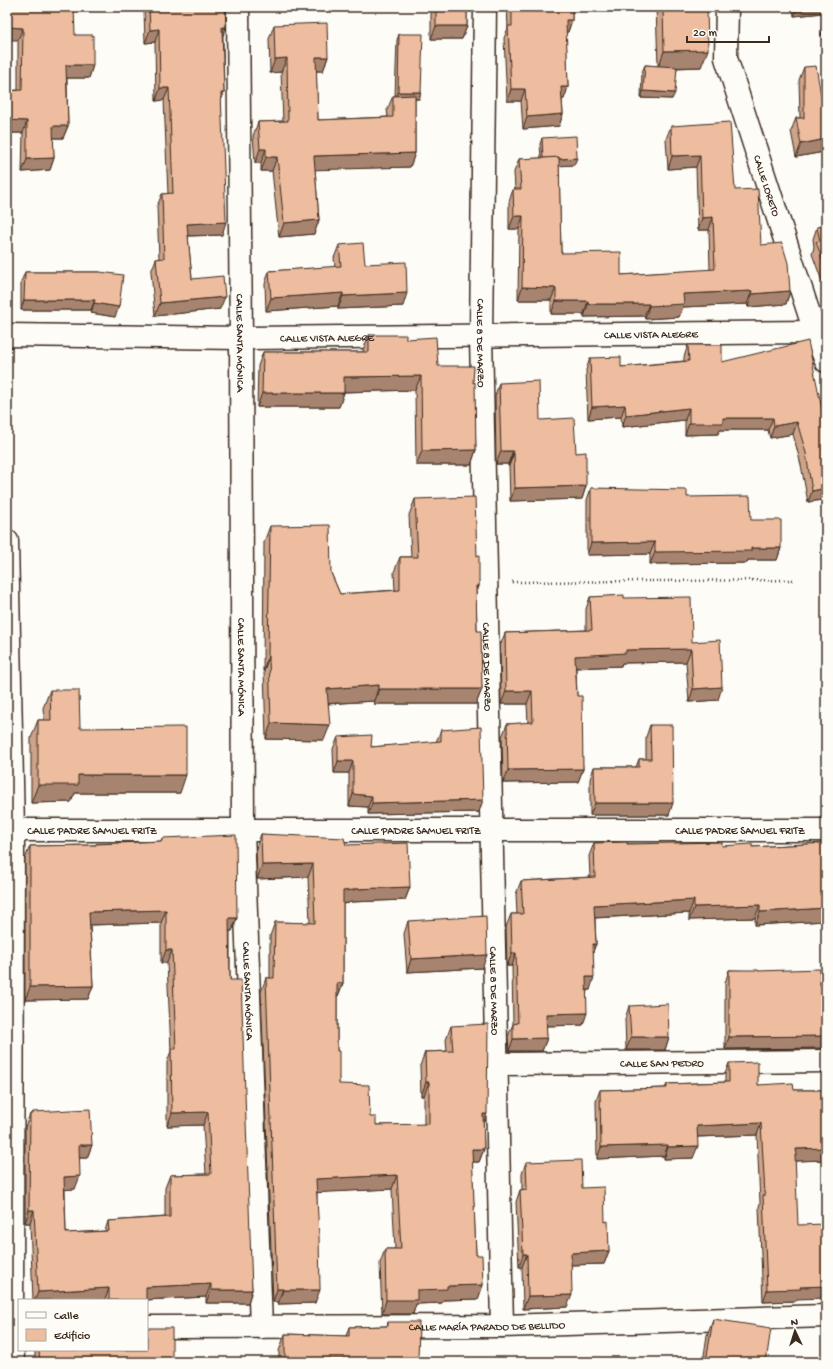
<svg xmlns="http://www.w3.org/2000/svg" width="833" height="1369" font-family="'Gochi Hand',sans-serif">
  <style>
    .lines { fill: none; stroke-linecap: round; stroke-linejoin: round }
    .minor-casing { stroke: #3b2a1e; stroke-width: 25 }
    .path { stroke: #3b2a1e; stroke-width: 2.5; stroke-dasharray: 1 3; stroke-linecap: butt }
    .minor { stroke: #fdfcf7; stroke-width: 22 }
    .wall { fill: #cda389; stroke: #3b2a1e }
    .shaded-wall { fill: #a7846f; stroke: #3b2a1e }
    .building { fill: #eebd9f; stroke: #3b2a1e }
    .labels { text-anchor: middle; stroke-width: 3; stroke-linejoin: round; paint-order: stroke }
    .street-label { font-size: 11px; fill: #3b2a1e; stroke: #fdfcf7 }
  </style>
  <rect width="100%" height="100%" fill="#fdfcf7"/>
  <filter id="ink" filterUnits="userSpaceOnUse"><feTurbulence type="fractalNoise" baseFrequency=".025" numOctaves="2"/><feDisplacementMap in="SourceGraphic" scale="8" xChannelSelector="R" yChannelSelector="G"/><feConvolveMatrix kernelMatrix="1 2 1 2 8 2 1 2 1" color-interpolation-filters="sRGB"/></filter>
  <g filter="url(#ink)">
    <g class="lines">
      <g class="minor-casing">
        <g id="minor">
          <path id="s1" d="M238,7l3,331 2,492 18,497"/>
          <path id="s2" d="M485,7l-4,329 21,990"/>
          <path id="s3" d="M727,7l-1,51 89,274 11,29"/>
          <path id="s4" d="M7,335l234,3 574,-6"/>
          <polyline points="7,541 13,830 12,1327 13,1362"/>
          <path id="s5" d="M7,830h819"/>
          <path id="s6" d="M497,1064l329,-3"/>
          <path id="s7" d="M147,1327l355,-1 324,-10"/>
        </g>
      </g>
      <polyline class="path" points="512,582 795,580"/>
      <use href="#minor" class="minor"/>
    </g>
    <g class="wall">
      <polygon points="7,7 75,35 93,65 89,78 67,78 68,126 63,138 53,138 54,158 50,170 22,172 23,133 7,133 7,91 18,90 18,40"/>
      <polygon points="145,7 225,7 226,27 223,36 224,93 221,100 222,235 188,236 192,279 220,309 155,316 151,272 156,259 159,259 157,206 162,194 168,194 164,100 156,101 155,42 145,43 144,10"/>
      <polygon points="431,7 467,7 467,26 462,39 431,39"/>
      <polygon points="507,7 572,7 572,20 568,32 566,32 568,87 564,99 562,99 563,114 559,126 523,129 521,101 507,101 504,38 508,28"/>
      <polygon points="656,7 707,7 701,67 677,68 672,99 641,98 642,72 645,65 658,66"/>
      <polygon points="793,7 826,7 826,36 821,35 823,13 794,16"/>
      <polygon points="274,25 328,57 323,71 316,71 318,120 388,117 387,110 393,96 395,96 397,40 399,34 421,92 419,99 415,99 415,153 410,167 315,169 319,220 314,234 279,237 272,171 261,171 261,163 255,163 253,136 258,122 283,121 281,72 270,73 269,39"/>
      <polygon points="804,67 824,152 796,157 791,131 796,118 800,118 799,80"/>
      <polygon points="671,126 735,190 761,245 790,291 786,304 748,307 747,304 683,307 679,317 645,319 644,316 584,317 584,314 551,314 551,300 518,300 519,229 509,229 509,202 513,189 515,189 514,172 519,159 541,158 540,144 542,138 574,165 559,165 561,253 621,275 710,270 709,230 698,230 696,167 668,169 666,139"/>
      <polygon points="826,225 826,292 812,254 814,247 813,239 817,227"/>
      <polygon points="339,245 365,264 403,306 338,309 338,306 266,311 265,284 269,271 335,267 334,258"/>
      <polygon points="25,272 100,272 115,317 91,313 91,310 21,310 21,282"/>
      <polygon points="369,335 406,339 438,366 473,383 476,450 471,465 416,465 415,390 344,392 339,407 257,407 258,366 263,352 363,352 363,350"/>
      <polygon points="688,345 722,362 826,429 826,518 822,500 808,502 801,465 793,434 770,438 768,430 720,430 718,434 685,435 685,420 622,427 621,417 588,419 586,370 590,358 621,367 684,361 684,357"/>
      <polygon points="499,383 576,453 586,486 582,499 510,501 509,466 508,466 508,464 496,464 495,396"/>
      <polygon points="591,488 687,497 751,520 781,548 777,560 748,560 747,563 650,564 650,554 587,555 587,500"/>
      <polygon points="415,499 477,556 479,586 476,595 477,631 482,689 476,704 374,704 374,701 328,704 324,740 266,739 264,671 263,671 264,542 270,526 331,573 340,594 395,590 394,572 400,557 411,557 409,515"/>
      <polygon points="590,597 624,598 692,642 718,700 689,702 686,662 622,663 621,666 576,668 577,696 583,769 578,782 503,783 502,737 507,724 528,723 527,704 501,704 500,646 505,633 586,630 586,609"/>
      <polygon points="50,690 80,728 180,793 75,793 71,802 31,803 31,738 38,720 44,720 43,708"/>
      <polygon points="650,725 669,815 590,815 590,779 594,767 636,767 639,759 646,759 646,737"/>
      <polygon points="441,730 479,812 368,814 368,807 349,806 349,773 334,773 333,749 338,737 371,747 436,742"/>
      <polygon points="261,834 346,845 410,887 405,900 350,902 349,903 343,904 343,983 338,996 337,996 337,1051 339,1084 370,1117 376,1125 424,1125 424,1096 421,1096 420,1066 425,1052 447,1051 446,1040 451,1026 483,1124 484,1149 479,1162 472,1162 476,1255 483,1285 478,1299 443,1300 442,1303 416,1304 413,1314 382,1314 380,1263 385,1249 395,1249 392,1189 317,1192 315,1303 278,1304 278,1302 273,1302 261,992 266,978 270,978 270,936 275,922 310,923 308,877 257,879 256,848"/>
      <polygon points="162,838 237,918 232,931 230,931 230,980 252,1290 248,1303 206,1303 206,1297 146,1300 33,1300 30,1223 25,1223 25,1127 30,1114 32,1114 33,1112 92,1145 87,1158 79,1158 75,1189 65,1189 66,1233 105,1231 108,1221 165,1217 165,1188 170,1175 206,1174 203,1125 167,1126 167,1062 171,1051 167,963 161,963 161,923 90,925 93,986 88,999 25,1000 25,859 30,846 95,845 96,844 161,841"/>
      <polygon points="594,843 752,847 826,843 826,939 825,939 825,921 755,925 755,918 689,920 689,913 595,918 596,944 593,950 590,990 587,990 583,1025 546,1026 547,1038 542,1051 509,1051 508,1036 513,1024 512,966 507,966 506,927 511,914 517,914 516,894 521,881 590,877 589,856"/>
      <polygon points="408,921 482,968 407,972 404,934"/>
      <polygon points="729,970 758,971 820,985 826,984 826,1049 725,1049 725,983"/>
      <polygon points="629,1006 669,1037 665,1050 626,1050 625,1019"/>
      <polygon points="729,1063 758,1085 794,1090 826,1090 826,1160 795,1161 797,1299 796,1301 763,1302 759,1207 760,1203 757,1135 697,1137 693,1158 664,1159 664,1156 597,1159 596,1101 600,1090 665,1088 667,1084 725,1082 725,1074"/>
      <polygon points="526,1162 582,1188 605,1222 609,1251 604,1264 571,1265 567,1307 523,1309 522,1267 519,1267 516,1202 520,1190 522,1190 522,1174"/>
      <polygon points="713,1319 766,1362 703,1362 707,1335"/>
      <polygon points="388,1322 418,1362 279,1362 279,1351 285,1334 346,1336 349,1327 387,1326"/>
      <polygon points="35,1350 147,1350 172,1362 35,1362"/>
    </g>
    <g class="shaded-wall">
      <polygon points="797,7 825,7 823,13 794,16"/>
      <polygon points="566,20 572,20 568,32 561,32"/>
      <polygon points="825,24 826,24 826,36 821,35"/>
      <polygon points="436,26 467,26 462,39 431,39"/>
      <polygon points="7,27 23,28 18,40 7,40"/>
      <polygon points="222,27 226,27 221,39"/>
      <polygon points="159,29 155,42 145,43 150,30"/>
      <polygon points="708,50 701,67 658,68 664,51"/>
      <polygon points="316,57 328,57 323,71 311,71"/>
      <polygon points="287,58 281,72 270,73 275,59"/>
      <polygon points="66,65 93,65 89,78 62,78"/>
      <polygon points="561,87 568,87 564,99 557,100"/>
      <polygon points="160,88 169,88 164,100 156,101"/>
      <polygon points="511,89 525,89 521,101 507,101"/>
      <polygon points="643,91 675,93 672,99 641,98"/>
      <polygon points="398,92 421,92 419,99 395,98"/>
      <polygon points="221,93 224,93 219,106"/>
      <polygon points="563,114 559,126 523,129 527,117"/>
      <polygon points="7,120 27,121 23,133 7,133"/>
      <polygon points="53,126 68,126 63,138 48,138"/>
      <polygon points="826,139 826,146 824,152 796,157 801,144"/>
      <polygon points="260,149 266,149 261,163 255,163"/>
      <polygon points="415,153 410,167 309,170 314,156"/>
      <polygon points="700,155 696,167 668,169 672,156"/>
      <polygon points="266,157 277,157 272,171 261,171"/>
      <polygon points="54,158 50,170 22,172 27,159"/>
      <polygon points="577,158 574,165 541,167 543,160"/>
      <polygon points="514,216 523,216 519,229 509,229"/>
      <polygon points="713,217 709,230 698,230 702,218"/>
      <polygon points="319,220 314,234 279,237 284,223"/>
      <polygon points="226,222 222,235 183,236 187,224"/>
      <polygon points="522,287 556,288 551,300 518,300"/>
      <polygon points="752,291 747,304 683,307 679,317 645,319 649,306 683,294"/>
      <polygon points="790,291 786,304 748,307 752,294"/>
      <polygon points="343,293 338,306 266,311 271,298"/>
      <polygon points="407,293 403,306 338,309 343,296"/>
      <polygon points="225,297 220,309 155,316 160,303"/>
      <polygon points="24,300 95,300 91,310 21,310"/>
      <polygon points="556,301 588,301 584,314 551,314"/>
      <polygon points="94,303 119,307 115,317 91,313"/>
      <polygon points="588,304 649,304 644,316 584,317"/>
      <polygon points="421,376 415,390 339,392 344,377"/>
      <polygon points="262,393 344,393 339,407 257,407"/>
      <polygon points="625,405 621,417 588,419 592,407"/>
      <polygon points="689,408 685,420 622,427 626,415"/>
      <polygon points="723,418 773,418 768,430 720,430 718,434 685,435 689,423"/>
      <polygon points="797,422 793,434 770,438 774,426"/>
      <polygon points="476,450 471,465 416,465 422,451"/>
      <polygon points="501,451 513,451 508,464 496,464"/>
      <polygon points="513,453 514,453 509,466 508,466"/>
      <polygon points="586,486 582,499 510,501 515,488"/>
      <polygon points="826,488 826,490 822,500 808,502 812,491"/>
      <polygon points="655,542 650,554 587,555 591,543"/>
      <polygon points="751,548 781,548 777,560 748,560 747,563 650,564 655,552"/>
      <polygon points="476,586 479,586 474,601"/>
      <polygon points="691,649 686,662 622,663 621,666 571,668 575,656 626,650"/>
      <polygon points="268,656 269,656 264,671 263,671"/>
      <polygon points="379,685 374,701 322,704 327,689"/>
      <polygon points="722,687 718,700 689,702 693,689"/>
      <polygon points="379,689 482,689 476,704 374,704"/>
      <polygon points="506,691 532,691 527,704 501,704"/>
      <polygon points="271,723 330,725 324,740 266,739"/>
      <polygon points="338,761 353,761 349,773 334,773"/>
      <polygon points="583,769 578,782 503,783 508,770"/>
      <polygon points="78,775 186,775 180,793 75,793 71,802 31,803 38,785"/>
      <polygon points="353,794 372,796 368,807 349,806"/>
      <polygon points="483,800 479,812 368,814 372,803"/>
      <polygon points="595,803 673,803 669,815 590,815"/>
      <polygon points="313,864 308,877 257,879 262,865"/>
      <polygon points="410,887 405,900 350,902 349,903 338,904 343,891 354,889"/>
      <polygon points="694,900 689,913 590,918 594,905"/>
      <polygon points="760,905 755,918 689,920 694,907"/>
      <polygon points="826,908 826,917 825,921 755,925 760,912"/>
      <polygon points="166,910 161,923 85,925 89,912"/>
      <polygon points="229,918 237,918 232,931 225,931"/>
      <polygon points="593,944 596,944 591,957"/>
      <polygon points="166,950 172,950 167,963 161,963"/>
      <polygon points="512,953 516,953 512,966 507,966"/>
      <polygon points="487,955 482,968 407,972 411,959"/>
      <polygon points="586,977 594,977 590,990 582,990"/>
      <polygon points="337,983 343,983 338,996 332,996"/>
      <polygon points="93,986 88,999 25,1000 30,987"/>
      <polygon points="587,1013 583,1025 541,1026 546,1014"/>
      <polygon points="826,1036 826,1048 725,1049 729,1037"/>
      <polygon points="631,1037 669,1037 665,1050 626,1050"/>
      <polygon points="547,1038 542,1051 509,1051 513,1039"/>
      <polygon points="426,1082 429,1082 424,1096 421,1096"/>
      <polygon points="208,1112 203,1125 167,1126 172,1113"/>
      <polygon points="483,1114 487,1114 482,1127"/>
      <polygon points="761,1123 757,1135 693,1137 697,1126"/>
      <polygon points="79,1145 92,1145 87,1158 74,1158"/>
      <polygon points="668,1145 664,1156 597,1159 601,1147"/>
      <polygon points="698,1146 693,1158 664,1159 668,1147"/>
      <polygon points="826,1148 826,1160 795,1161 792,1167 796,1149"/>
      <polygon points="472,1149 484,1149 479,1162 467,1162"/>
      <polygon points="397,1175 392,1189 311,1193 316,1179"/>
      <polygon points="80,1176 75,1189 60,1190 64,1177"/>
      <polygon points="29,1210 34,1210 30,1223 25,1223"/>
      <polygon points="609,1251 604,1264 566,1265 571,1253"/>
      <polygon points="523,1254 527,1254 522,1267 519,1267"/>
      <polygon points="211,1284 206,1297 142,1300 146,1287"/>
      <polygon points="483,1285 478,1299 443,1300 442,1303 416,1304 413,1314 382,1314 386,1300 417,1290 447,1286"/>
      <polygon points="826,1286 826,1298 797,1299 796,1301 763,1302 767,1290 800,1287"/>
      <polygon points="109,1288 105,1300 35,1300 38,1292"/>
      <polygon points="277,1289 283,1289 278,1302 273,1302"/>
      <polygon points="211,1290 252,1290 248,1303 206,1303"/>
      <polygon points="283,1290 320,1290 315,1303 278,1304"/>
      <polygon points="572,1295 567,1307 523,1309 528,1296"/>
      <polygon points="285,1359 350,1359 349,1362 284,1362"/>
    </g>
    <g class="building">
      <polygon points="7,7 74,7 75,35 93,35 93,65 66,65 68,126 53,126 54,158 27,159 27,121 7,120 7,91 22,90 23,28 7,27"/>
      <polygon points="149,7 225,7 226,27 222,27 224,93 221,93 226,222 187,224 192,279 223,276 225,297 160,303 156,259 164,258 162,194 173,193 169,88 160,88 159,29 150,30"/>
      <rect x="436" y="7" width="31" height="19"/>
      <polygon points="512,7 572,7 572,20 566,20 568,87 561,87 563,114 527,117 525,89 511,89 508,26 512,26"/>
      <polygon points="663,7 707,7 708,50 664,51"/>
      <polygon points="826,12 826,24 825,24"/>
      <polygon points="327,23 328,57 316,57 318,120 393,117 393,96 415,95 415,153 314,156 319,220 284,223 277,157 266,157 266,149 260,149 258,122 288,121 287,58 275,59 274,25"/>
      <polygon points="399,34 423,34 421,92 398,92"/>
      <polygon points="645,65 677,67 675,93 643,91"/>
      <polygon points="816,66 826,124 826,139 801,144 796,118 804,118 804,67"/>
      <polygon points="730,122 735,190 758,189 761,245 782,243 788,263 790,291 752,294 752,291 683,294 684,304 649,306 649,304 588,304 588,301 556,301 556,288 522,287 523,216 514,216 513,189 521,189 519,159 559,157 561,253 621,252 621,275 715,269 713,217 702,218 700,155 672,156 671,126"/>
      <polygon points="576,136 577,158 559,159 559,157 543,158 542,138"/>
      <polygon points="826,225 826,269 816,242 820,241 817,227"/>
      <polygon points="363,243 365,264 406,262 407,293 343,296 343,293 271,298 269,271 341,266 339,245"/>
      <polygon points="25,272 100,272 123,275 119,307 94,303 95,300 24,300"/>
      <polygon points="369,335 406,335 406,339 436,337 438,366 474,366 473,383 475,382 476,450 422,451 421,376 344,377 344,393 262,393 263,352 369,352"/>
      <polygon points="808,341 826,429 826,488 812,491 806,453 797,422 774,426 773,418 723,418 723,423 689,423 689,408 626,415 625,405 592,407 590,358 621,357 621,367 689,361 688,345 722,345 722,362"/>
      <polygon points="539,381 540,420 574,418 576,453 586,452 586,486 515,488 514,453 513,453 513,451 501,451 499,383"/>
      <polygon points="591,488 687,490 687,497 750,496 751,520 781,520 781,548 751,548 751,551 655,552 655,542 591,543"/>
      <polygon points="475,497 477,556 479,555 479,586 476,586 477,631 481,631 482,689 379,689 379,685 327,689 330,725 271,723 269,656 268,656 270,526 330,525 331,573 340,594 400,590 400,557 418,557 415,499"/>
      <polygon points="624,595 624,598 691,597 692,642 720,640 722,687 693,689 691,649 626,650 626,653 575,656 577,696 582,696 583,769 508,770 507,724 533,722 532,691 506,691 505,633 592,630 590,597"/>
      <polygon points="50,690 79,690 80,728 186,727 186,775 78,775 78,785 38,785 38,720 51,720"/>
      <polygon points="650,725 672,725 673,803 595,803 594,767 639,767 639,759 651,759"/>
      <polygon points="481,727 483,800 372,803 372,796 353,794 353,761 338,761 338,737 372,735 371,747 441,741 441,730"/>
      <polygon points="261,834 344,838 346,845 408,843 410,887 354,889 354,890 343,891 343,983 337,983 337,1051 339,1051 339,1084 369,1085 370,1117 376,1117 376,1125 429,1124 429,1082 426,1082 425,1052 453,1051 451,1026 488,1024 487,1114 483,1114 484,1149 472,1149 476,1255 482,1255 483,1285 447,1286 447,1289 417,1290 417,1300 386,1300 385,1249 401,1249 397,1175 316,1179 319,1236 320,1290 283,1290 283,1289 277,1289 266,978 274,978 275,922 315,923 313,864 262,865"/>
      <polygon points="236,835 237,918 229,918 230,980 241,980 252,1290 211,1290 211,1284 146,1287 146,1300 109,1300 109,1288 38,1292 34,1210 29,1210 30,1114 33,1114 33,1112 90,1109 92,1145 79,1145 80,1176 64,1177 66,1233 109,1231 108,1221 170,1217 170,1175 211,1174 208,1112 172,1113 171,1049 176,1049 172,950 166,950 166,910 89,912 93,986 30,987 30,846 96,845 96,844 162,841 162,838"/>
      <polygon points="627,842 627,844 722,842 722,846 752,844 752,847 826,843 826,908 760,912 760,905 694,907 694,900 594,905 596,944 593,944 594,977 586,977 587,1013 546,1014 547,1038 513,1039 513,1024 518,1023 516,953 512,953 511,914 523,914 521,881 595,877 594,843"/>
      <polygon points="486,916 487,955 411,959 408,921"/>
      <polygon points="820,969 820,985 826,984 826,1036 729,1037 729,970 758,970 758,971"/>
      <polygon points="668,1004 669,1037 631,1037 629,1006"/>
      <polygon points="758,1062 758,1085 793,1083 794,1090 826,1090 826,1148 796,1149 797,1155 795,1155 798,1225 826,1224 826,1286 800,1287 801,1289 767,1290 763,1195 765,1195 761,1123 697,1126 698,1146 668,1147 668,1145 601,1147 600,1090 667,1088 667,1084 729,1082 729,1063"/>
      <polygon points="581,1160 582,1188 604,1187 605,1222 608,1221 609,1251 571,1253 572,1295 528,1296 527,1254 523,1254 520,1190 527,1189 526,1162"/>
      <polygon points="713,1319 771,1328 766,1362 706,1362"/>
      <polygon points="388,1322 419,1322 418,1362 350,1362 350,1359 285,1359 285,1334 349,1336 349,1327 388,1326"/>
      <polygon points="147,1328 172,1328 172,1362 40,1362 39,1350 147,1350"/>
    </g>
  </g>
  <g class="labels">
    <g class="street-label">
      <text dy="4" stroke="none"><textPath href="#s3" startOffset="185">CALLE LORETO</textPath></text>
      <text dy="4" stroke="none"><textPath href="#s4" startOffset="644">CALLE VISTA ALEGRE</textPath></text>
      <text dy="4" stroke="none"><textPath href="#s4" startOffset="320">CALLE VISTA ALEGRE</textPath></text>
      <text dy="4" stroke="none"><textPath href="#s1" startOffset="336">CALLE SANTA MÓNICA</textPath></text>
      <text dy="4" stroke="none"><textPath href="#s2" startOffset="336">CALLE 8 DE MARZO</textPath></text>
      <text dy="4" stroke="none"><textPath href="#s1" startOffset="660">CALLE SANTA MÓNICA</textPath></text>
      <text dy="4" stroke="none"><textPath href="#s2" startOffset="660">CALLE 8 DE MARZO</textPath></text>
      <text dy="4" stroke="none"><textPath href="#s5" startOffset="85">CALLE PADRE SAMUEL FRITZ</textPath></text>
      <text dy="4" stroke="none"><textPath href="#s5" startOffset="409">CALLE PADRE SAMUEL FRITZ</textPath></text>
      <text dy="4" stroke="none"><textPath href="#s5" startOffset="733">CALLE PADRE SAMUEL FRITZ</textPath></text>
      <text dy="4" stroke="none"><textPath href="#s2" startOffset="984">CALLE 8 DE MARZO</textPath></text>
      <text dy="4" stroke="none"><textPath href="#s1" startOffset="984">CALLE SANTA MÓNICA</textPath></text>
      <text dy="4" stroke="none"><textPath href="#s6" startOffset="165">CALLE SAN PEDRO</textPath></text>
      <text dy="4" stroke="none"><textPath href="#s7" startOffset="340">CALLE MARÍA PARADO DE BELLIDO</textPath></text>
    </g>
  </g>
  <rect width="833" height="1369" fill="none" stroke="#fdfcf7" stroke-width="24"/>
  <rect x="12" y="12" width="809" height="1345" fill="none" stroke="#3b2a1e" stroke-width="1.5" filter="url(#ink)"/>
  <rect x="18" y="1299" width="130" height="52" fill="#fdfcf7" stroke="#afa8a0"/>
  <rect x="26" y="1312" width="20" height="6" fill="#fdfcf7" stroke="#afa8a0"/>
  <text x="54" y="1319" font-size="12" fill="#3b2a1e">Calle</text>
  <rect x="26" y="1329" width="20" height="12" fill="#eebd9f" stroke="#afa8a0"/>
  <text x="54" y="1339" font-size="12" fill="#3b2a1e">Edificio</text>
  <g transform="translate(795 1331) rotate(356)" stroke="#fdfcf7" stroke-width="3" paint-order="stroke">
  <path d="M0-3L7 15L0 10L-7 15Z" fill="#3b2a1e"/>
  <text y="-6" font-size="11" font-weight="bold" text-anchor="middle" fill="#3b2a1e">N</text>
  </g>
  <path d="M687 36v6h82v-6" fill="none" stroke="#3b2a1e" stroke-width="2"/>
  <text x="693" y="36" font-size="12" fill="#3b2a1e" stroke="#fdfcf7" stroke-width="3" paint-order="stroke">20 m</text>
</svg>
